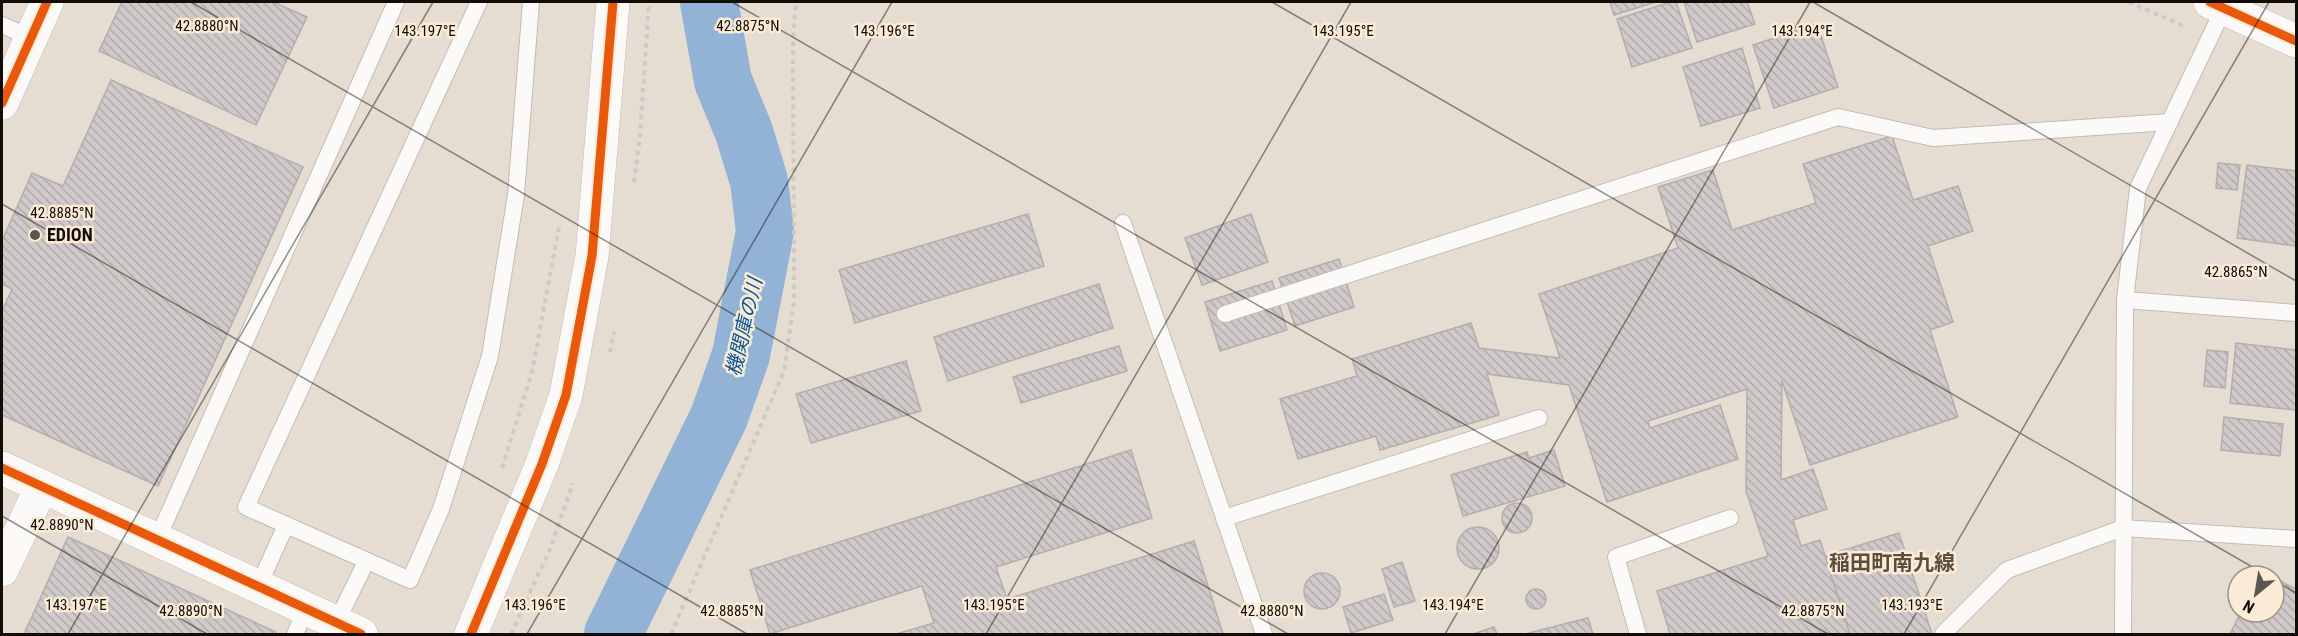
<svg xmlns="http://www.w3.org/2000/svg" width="2298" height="636" font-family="'Roboto Condensed','Noto Sans JP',sans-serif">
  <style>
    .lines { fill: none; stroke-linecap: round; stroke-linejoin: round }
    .river { stroke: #92b2d6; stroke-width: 58 }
    .building { fill: url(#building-back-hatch); stroke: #b3aead; stroke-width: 1.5 }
    .service-casing { stroke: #c3bcb3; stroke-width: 18 }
    .minor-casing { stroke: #c3bcb3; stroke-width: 34 }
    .tertiary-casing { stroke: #c3bcb3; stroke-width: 34 }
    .path { stroke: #ccc9c6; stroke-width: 4; stroke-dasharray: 4.5 4.5; stroke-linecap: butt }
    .service { stroke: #fbfaf8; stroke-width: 16 }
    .minor { stroke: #fbfaf8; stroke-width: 33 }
    .tertiary { stroke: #fbfaf8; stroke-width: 33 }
    .cycleway-casing { stroke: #fbebd7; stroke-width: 13 }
    .cycleway { stroke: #e8590c; stroke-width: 9 }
    .ticks { fill: none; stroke: #120d07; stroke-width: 1.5; stroke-opacity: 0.45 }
    .poi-dot { fill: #5c564e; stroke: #fbebd7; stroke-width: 2 }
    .labels { text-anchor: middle; stroke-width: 5; stroke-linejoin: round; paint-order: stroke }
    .poi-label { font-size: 18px; font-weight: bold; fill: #120d07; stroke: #fbebd7; text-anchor: start }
    .water-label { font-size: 20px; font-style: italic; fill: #045496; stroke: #fbebd7 }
    .quarter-label { font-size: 21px; font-weight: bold; fill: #5c4e3e; stroke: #fbebd7 }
    .ticks-label { font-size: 15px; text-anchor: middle; fill: #120d07; stroke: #fbebd7; stroke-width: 5; stroke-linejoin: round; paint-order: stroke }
  </style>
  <defs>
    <pattern id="building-back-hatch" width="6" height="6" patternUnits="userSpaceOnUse" patternTransform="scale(1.5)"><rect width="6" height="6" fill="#cfcac9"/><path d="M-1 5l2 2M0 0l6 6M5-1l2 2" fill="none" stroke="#b1acab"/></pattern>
  </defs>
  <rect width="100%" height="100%" fill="#e6ddd2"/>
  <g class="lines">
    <polyline class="river" points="613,634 719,417 741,355 765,231 759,181 744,132 723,81 709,2"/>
  </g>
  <g class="building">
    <polygon points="122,2 273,2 307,17 256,125 99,51"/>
    <polygon points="1610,2 1656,2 1614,15"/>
    <polygon points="1670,2 1676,2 1692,48 1632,67 1617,19"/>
    <polygon points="1684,2 1747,2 1755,24 1697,42"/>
    <polygon points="1817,24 1838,87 1774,108 1753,45"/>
    <polygon points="1742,48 1760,108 1701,126 1683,67"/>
    <polygon points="111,80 303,167 158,486 2,415 2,311 12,289 2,284 2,241 32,173 63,186"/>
    <polygon points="1892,136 1913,200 1958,186 1973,231 1928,246 1953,322 1930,330 1958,417 1810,465 1782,381 1781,480 1813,469 1827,509 1793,520 1801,546 1820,540 1850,634 1670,634 1657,591 1768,556 1746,491 1747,389 1648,421 1650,428 1720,405 1738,459 1607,502 1569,385 1487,374 1499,415 1380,450 1376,436 1298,459 1280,399 1357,376 1352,359 1471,323 1479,348 1560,358 1539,294 1678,248 1658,187 1713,170 1732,230 1816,203 1803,164"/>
    <polygon points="2218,163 2240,165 2237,190 2216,188"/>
    <polygon points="2247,165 2296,171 2296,246 2237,238"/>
    <polygon points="1028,214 1044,266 855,323 839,270"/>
    <polygon points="1251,214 1268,262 1202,285 1185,238"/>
    <polygon points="1339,259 1354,307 1295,326 1279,278"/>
    <polygon points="1272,281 1287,330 1220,351 1205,302"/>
    <polygon points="1099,284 1113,328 948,381 934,337"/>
    <polygon points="2236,343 2296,350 2296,410 2230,403"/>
    <polygon points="1119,346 1127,371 1021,403 1013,377"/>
    <polygon points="2207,350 2228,352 2225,388 2204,386"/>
    <polygon points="906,361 921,411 811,443 796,394"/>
    <polygon points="2224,417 2283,424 2280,456 2221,450"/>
    <polygon points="1131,450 1152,518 996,567 1007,599 1194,541 1223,634 896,634 934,623 922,586 770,634 750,570"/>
    <polygon points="1554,450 1565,486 1463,516 1451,475 1527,452 1529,458"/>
    <circle cx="1517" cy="518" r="15"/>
    <circle cx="1478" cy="548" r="21"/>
    <polygon points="1899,533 1932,634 1850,634 1825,556"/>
    <polygon points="68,537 276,632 275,634 24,634"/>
    <polygon points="1402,562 1415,601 1394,607 1382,569"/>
    <circle cx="1322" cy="591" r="18"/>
    <polygon points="2280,581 2296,589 2296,634 2230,634 2241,612 2274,612 2274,593"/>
    <circle cx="1536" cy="599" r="10"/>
    <polygon points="1384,594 1393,620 1351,633 1343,607"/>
    <polygon points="1588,618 1593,634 1525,634"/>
    <polygon points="1494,627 1497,634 1473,634"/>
  </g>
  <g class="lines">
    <g class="service-casing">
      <g id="service">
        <polyline points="479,2 246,507 410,580 441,509 490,356 516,195 531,2"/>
        <polyline points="2,25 31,38"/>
        <polyline points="1123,223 1264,634"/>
        <polyline points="2125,300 2296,313"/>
        <polyline points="1225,314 1838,117 1933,138 2170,122"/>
        <polyline points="1224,518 1539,418"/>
        <polyline points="157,540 396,2"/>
        <polyline points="258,587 286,525"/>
        <polyline points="336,623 366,562"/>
        <polyline points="295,634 306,609"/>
        <polyline points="1638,634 1616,557 1730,518"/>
        <polyline points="1943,634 2007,570 2123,528 2296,539"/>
        <polyline points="2123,634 2125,300 2138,188 2224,8"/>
      </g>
    </g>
    <g class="minor-casing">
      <g id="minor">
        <polyline points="2,103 47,2"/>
        <polyline points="2,468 361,634"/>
        <polyline points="2,570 42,486"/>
      </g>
    </g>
    <g class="tertiary-casing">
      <g id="tertiary">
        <polyline points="2210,2 2296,41"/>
        <polyline points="471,634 542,464 566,395 592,256 613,2"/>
      </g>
    </g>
    <g class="path">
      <polyline points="2129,2 2186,27"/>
      <polyline points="634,182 640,136 649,2"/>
      <polyline points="610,352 614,332"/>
      <polyline points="502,468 532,372 559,227"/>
      <polyline points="511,634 550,549 573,483"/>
      <polyline points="671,634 784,371 794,301 793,41 796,2"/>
    </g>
    <use href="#service" class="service"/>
    <use href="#minor" class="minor"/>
    <use href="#tertiary" class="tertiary"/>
    <g class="cycleway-casing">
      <g id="cycleway">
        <polyline points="2210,2 2296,41"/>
        <polyline points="2,103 47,2"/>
        <polyline points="2,468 361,634"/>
        <polyline points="471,634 542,464 566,395 592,256 613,2"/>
      </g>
    </g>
    <use href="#cycleway" class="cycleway"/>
  </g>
  <path class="ticks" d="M191,2l1097,632M732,2l1096,632M1272,2l996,574M1813,2l483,279M2,204l745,430M2,516l205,118M2274,580l22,13M68,634l365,-632M527,634l365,-632M986,634l365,-632M1445,634l365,-632M1904,634l365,-632"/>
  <circle class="poi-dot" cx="35" cy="235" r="6"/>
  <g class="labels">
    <g class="poi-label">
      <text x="47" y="241">EDION</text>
    </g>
    <g class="water-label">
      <text transform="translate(744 327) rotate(-77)" y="7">機関庫の川</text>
    </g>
    <g class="quarter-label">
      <text x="1892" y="570">稲田町南九線</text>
    </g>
  </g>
  <g class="ticks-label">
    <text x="207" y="31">42.8880°N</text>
    <text x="748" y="31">42.8875°N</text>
    <text x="425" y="36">143.197°E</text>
    <text x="884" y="36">143.196°E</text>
    <text x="1343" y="36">143.195°E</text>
    <text x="1802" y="36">143.194°E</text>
    <text x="62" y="218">42.8885°N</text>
    <text x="2236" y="277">42.8865°N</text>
    <text x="62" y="530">42.8890°N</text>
    <text x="76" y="610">143.197°E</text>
    <text x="535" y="610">143.196°E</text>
    <text x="994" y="610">143.195°E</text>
    <text x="1453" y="610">143.194°E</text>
    <text x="1912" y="610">143.193°E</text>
    <text x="191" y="616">42.8890°N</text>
    <text x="732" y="616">42.8885°N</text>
    <text x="1272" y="616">42.8880°N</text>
    <text x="1813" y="616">42.8875°N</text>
  </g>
  <rect width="2298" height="636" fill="none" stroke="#120d07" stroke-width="6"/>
  <g transform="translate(2256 594) rotate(210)"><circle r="28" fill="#fbebd7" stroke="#9e9284" stroke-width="1.5"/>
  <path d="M0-4.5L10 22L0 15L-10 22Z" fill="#5c564e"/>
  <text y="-9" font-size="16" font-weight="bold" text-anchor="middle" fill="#120d07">N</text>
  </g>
</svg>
